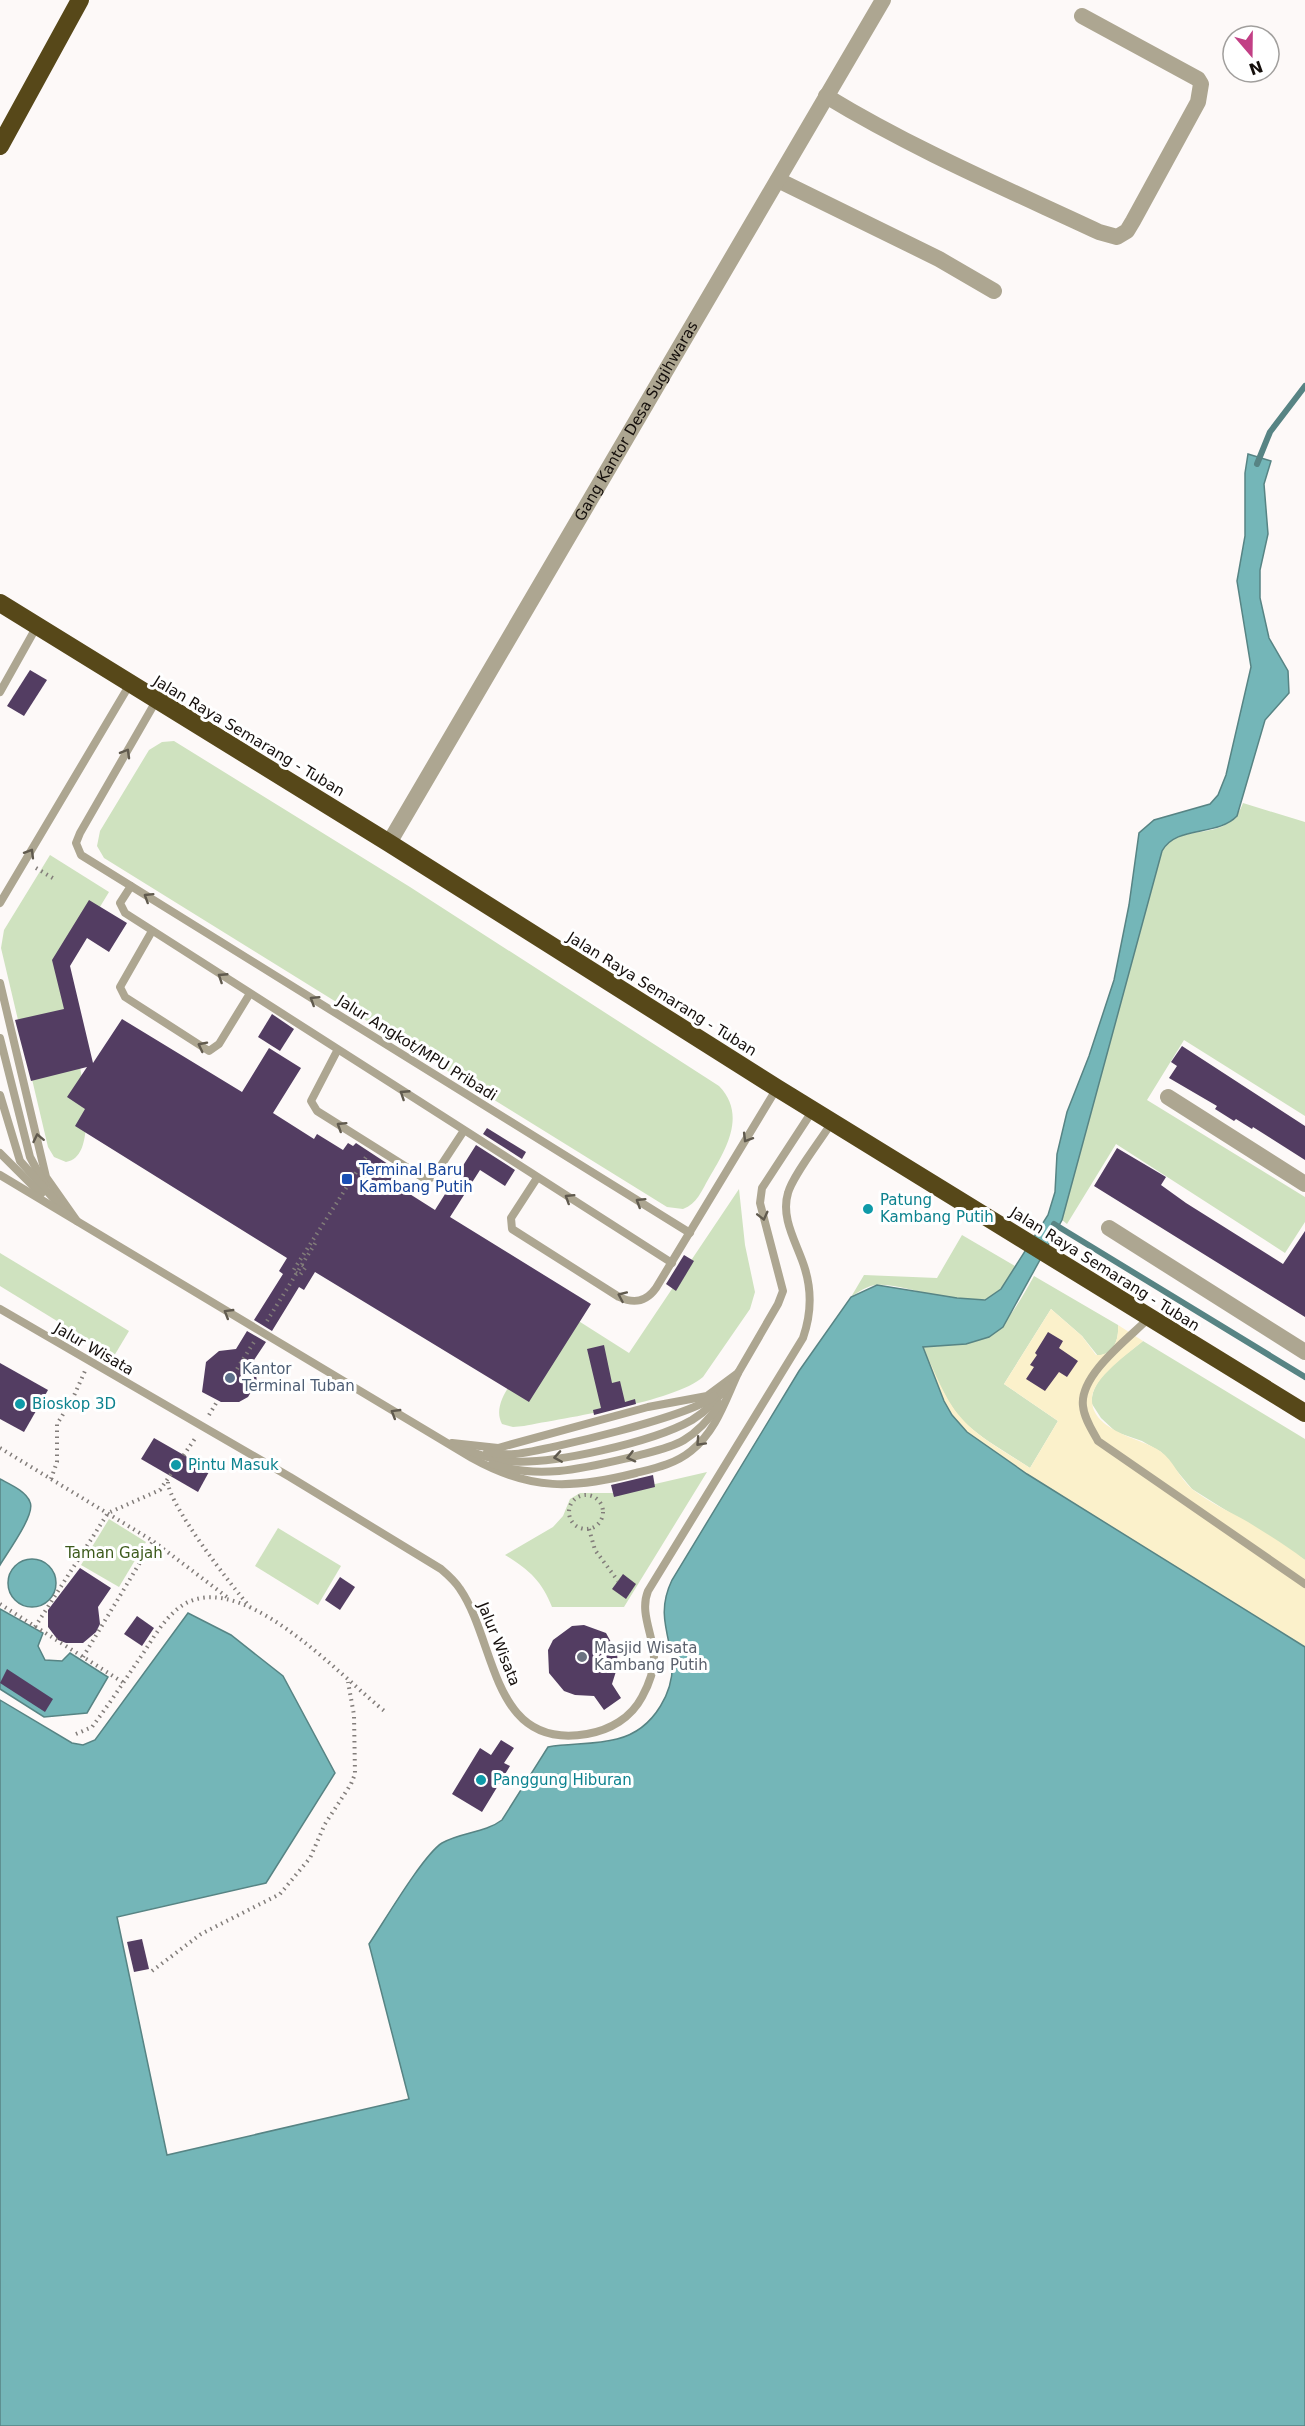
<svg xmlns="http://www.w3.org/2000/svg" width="1305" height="2426" font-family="'DejaVu Sans',sans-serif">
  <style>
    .green { fill: #cfe2bf }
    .sand { fill: #fbf1cb }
    .water { fill: #74b6b8; stroke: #578484; stroke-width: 1.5 }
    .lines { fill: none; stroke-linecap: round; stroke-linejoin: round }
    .stream { stroke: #578484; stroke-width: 6 }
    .building { fill: #533d62 }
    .path { stroke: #827d7a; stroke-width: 4; stroke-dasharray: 1.5 4.5; stroke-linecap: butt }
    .lane { stroke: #ada691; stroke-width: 8 }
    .street { stroke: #ada691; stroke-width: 16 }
    .highway { stroke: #574819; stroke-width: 18 }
    .oneway { stroke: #605a4e }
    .transit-dot { fill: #1a4fb4; stroke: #fff; stroke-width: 2 }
    .culture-dot { fill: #0f9aa8; stroke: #fff; stroke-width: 2 }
    .service-dot { fill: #5c6f8a; stroke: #fff; stroke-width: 2 }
    .worship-dot { fill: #6b7280; stroke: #fff; stroke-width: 2 }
    .labels { text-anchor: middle; stroke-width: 6; stroke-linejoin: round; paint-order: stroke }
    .street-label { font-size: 15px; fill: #140e0b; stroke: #fff }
    .transit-label { font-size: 15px; fill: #164399; stroke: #fff; text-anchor: start }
    .culture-label { font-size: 15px; fill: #0d838f; stroke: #fff; text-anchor: start }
    .service-label { font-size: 15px; fill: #4e5e75; stroke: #fff; text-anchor: start }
    .park-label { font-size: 15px; fill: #3d5b1c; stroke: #fff }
    .worship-label { font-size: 15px; fill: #5b616d; stroke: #fff; text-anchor: start }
  </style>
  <rect width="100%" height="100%" fill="#fdf9f8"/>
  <g class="green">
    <path d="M174,741l236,146 309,199c28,29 7,63 -10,92 -7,12 -12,26 -26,31l-16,-2 -563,-349 -7,-12 3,-15 49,-81 13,-8z"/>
    <path d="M1243,803l62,19v294l-121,-76 -37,60 158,97v25l-20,31 -169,-109 -49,80 -5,-4 100,-369c16,-31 66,-5 81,-48z"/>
    <path d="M50,855l59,37 -51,84c7,29 54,179 8,186l-12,-5 -6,-10 -47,-199 3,-18z"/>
    <path d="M739,1189l6,56 10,47 -5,17 -47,68c-28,25 -139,41 -179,49l-11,1 -11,-3c-18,-33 54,-84 75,-104l52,33z"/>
    <path d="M962,1235l53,31c-5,9 -10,20 -18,27 -25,22 -90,-11 -121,-8 -9,1 -18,7 -25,12l13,-22 73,3z"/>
    <polygon points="0,1253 129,1331 114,1356 0,1286"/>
    <path d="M1034,1276l84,49c1,16 -4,28 -20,31l-16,-20 -31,-27 -47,75 54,37 -28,47c-19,-13 -40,-24 -58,-39 -25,-20 -36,-54 -50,-82 69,-3 79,-11 112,-71z"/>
    <path d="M1143,1341l162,98v121l-113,-71 -31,-37 -19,-11 -26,-9 -15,-14 -9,-14c-3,-26 34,-49 51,-63z"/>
    <path d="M707,1472l-83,135h-72c-10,-26 -24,-38 -47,-52l48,-28 10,-11 7,-17 10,-6h36z"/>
    <polygon points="109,1519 146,1542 119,1587 81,1565"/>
    <polygon points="278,1528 341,1566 318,1605 255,1566"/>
  </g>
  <path class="sand" d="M1051,1309l31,27 14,19c17,1 23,-15 22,-30l25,16c-14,12 -50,37 -51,57 -2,33 49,40 68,53 14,10 19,27 32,38 18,14 37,22 56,33 19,12 39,24 57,38v87l-278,-173 -60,-42 -16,-17 -7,-14 -22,-54c11,19 18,41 30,59 18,28 51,44 78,62l28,-47 -54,-37z"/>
  <g class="water">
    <path d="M1248,454l23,7 -7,23 4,50 -8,36v28l9,40 19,33 1,22 -24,27 -28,96c-20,21 -61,9 -75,35l-100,369 -59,107 -14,10 -23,7 -43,3 21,54 8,14 15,17 60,42 278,173v779h-1305v-726l72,43 11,2 12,-5 93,-127 43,22 52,41 52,97 -69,110 -149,34 50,238 242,-56 -40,-155c15,-22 54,-89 73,-101 19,-11 43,-10 60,-23l46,-73c23,-4 47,-2 69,-8 37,-9 61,-50 54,-87 -6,-27 -12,-45 1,-72l127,-209 52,-74 26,-12 80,13 28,2 16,-11 47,-74 7,-23 2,-38 10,-42 22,-56 25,-76 15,-75 10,-72 15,-13 56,-16 8,-9 8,-20 25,-108 -14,-86 8,-45v-63z"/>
    <path d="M0,1479c9,5 26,12 30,23 6,12 -23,51 -30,63z"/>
    <circle cx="32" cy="1583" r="24"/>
    <polygon points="0,1609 43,1633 38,1646 45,1660 62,1661 70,1653 108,1677 87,1713 44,1717 0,1689"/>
  </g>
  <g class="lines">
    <g class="stream">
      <polyline points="1257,464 1270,432 1305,386"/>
      <polyline points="1054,1224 1305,1377"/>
    </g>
  </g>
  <g class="building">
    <polygon points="30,670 47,680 24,716 7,706"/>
    <polygon points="89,900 127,923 109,952 87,938 70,966 93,1063 122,1019 242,1092 269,1048 301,1068 273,1113 314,1139 317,1134 343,1150 348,1143 353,1146 356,1143 388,1164 383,1171 408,1187 405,1191 435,1210 476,1145 515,1170 505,1186 480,1170 450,1217 591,1304 529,1402 315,1272 304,1290 299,1287 272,1331 254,1320 283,1274 279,1271 287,1258 75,1126 85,1109 67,1097 87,1067 31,1081 15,1020 64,1009 52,960"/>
    <polygon points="272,1014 294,1029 280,1051 258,1037"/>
    <polygon points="1182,1046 1305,1126 1305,1160 1253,1127 1252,1129 1236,1119 1234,1121 1215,1109 1217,1106 1169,1078 1177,1066 1171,1062"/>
    <polygon points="487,1128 526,1152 522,1159 483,1134"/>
    <polygon points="1117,1148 1166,1177 1161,1185 1186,1203 1283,1264 1305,1231 1305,1317 1094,1186"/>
    <polygon points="684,1255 694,1261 676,1291 666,1284"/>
    <polygon points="247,1331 266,1342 254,1360 257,1382 248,1397 239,1402 221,1402 202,1392 206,1362 219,1351 236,1349"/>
    <polygon points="1048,1332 1063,1341 1059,1348 1078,1361 1067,1377 1059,1372 1045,1391 1026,1379 1034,1367 1030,1365 1037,1355 1035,1353"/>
    <polygon points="604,1345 612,1383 620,1381 625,1402 635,1399 636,1404 594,1415 593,1410 601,1408 587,1349"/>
    <polygon points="0,1363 48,1390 24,1432 0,1419"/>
    <polygon points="154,1438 210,1470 198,1492 141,1459"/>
    <polygon points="653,1475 655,1487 614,1497 611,1485"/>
    <polygon points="80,1568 111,1588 98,1607 100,1624 96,1632 83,1643 66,1643 58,1640 48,1627 48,1610"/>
    <polygon points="623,1574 636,1584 626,1599 612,1589"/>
    <polygon points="340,1577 355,1587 340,1610 325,1600"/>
    <polygon points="137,1616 154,1628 142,1646 124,1634"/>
    <polygon points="584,1625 606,1633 617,1653 618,1665 612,1684 621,1698 604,1710 594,1696 575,1695 564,1691 549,1673 548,1650 553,1640 572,1626"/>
    <polygon points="7,1669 53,1699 45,1712 0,1683"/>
    <polygon points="501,1740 514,1748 504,1763 510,1766 482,1812 452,1794 480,1748 491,1755"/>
    <polygon points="142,1939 149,1969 134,1972 127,1942"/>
  </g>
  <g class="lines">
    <g class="path">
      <polyline points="36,868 56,880"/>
      <polyline points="302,1265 306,1267 300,1275 293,1271 366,1157"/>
      <polyline points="267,1321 316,1242"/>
      <polyline points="237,1369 254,1342"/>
      <polyline points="209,1415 218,1400"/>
      <polyline points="0,1448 153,1541 227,1597"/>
      <polyline points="51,1479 57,1462 57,1424 72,1400 85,1371"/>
      <path d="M168,1482c0,22 65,106 82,125"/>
      <circle cx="586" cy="1512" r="17"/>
      <polyline points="589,1529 595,1550 618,1581"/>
      <polyline points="0,1604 124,1683"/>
      <polyline points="35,1627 108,1513 160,1490 196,1437"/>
      <polyline points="83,1657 153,1541"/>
      <path d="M76,1734l16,-7c18,-24 35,-50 52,-75 9,-14 18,-29 30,-40 59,-57 168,67 213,101"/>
      <polyline points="152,1971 201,1934 280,1894 310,1858 325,1824 351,1784 355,1774 354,1715 348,1682"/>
    </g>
    <g class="lane">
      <polyline points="0,692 37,626"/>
      <polyline points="156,701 80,833 76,843 81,855 690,1233"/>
      <polyline points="131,886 120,903 125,913 672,1263"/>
      <polyline points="0,903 130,684"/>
      <polyline points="152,931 120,987 125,997 209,1051 219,1044 249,995"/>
      <polyline points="0,983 46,1177 77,1221"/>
      <polyline points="0,1038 30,1157 45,1185"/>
      <polyline points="337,1051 311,1101 317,1111 427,1180 434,1176 463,1132"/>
      <polyline points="0,1095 20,1161 63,1209"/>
      <polyline points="0,1153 41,1194"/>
      <path d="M0,1175l472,283c59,33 101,31 164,15 20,-5 39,-9 55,-22 25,-20 34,-50 47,-78"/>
      <path d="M537,1178l-26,40 1,11 107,68c15,7 27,5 37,-9l121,-200"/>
      <path d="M0,1309l290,168 151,92c7,6 14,12 19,20 37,54 31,162 127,145 23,-4 44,-16 55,-37 6,-11 12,-25 12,-39 0,-22 -15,-45 -6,-67l155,-253c8,-23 9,-46 2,-69 -7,-24 -25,-50 -17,-76 5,-18 33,-53 44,-71"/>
      <path d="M1149,1318c-20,20 -70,57 -66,88 1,12 9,24 15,35l207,143"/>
      <polyline points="452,1443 498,1448 648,1407 707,1396 738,1373 778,1304 783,1291 760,1203 762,1188 813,1110"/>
      <path d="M466,1450c13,4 26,10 39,11 45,5 148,-19 187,-41 15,-9 25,-21 36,-34"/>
      <path d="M487,1452c9,2 18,3 28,2 33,-4 177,-38 199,-58"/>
      <path d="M492,1464c48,16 93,4 140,-7 18,-5 37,-8 52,-17 15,-9 26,-22 36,-36"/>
    </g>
    <g class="street">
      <path d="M826,96c87,53 181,93 273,136l18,5 10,-6 6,-10 65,-119 3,-18 -3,-5 -116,-63"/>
      <polyline points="778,180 939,259 994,291"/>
      <path id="s1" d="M389,843l494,-843"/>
      <polyline points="1168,1097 1305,1184"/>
      <polyline points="1109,1228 1305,1352"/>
    </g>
    <g class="highway">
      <polyline points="0,146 80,0"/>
      <polyline points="0,603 389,843 777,1088 1305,1413"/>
    </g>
  </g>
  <defs><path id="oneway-chevron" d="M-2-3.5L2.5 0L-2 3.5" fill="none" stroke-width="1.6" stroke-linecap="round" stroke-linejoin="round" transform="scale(1.5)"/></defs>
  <g class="oneway">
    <use href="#oneway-chevron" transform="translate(126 753) rotate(-60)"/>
    <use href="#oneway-chevron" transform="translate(30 853) rotate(-59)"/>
    <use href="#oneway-chevron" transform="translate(148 897) rotate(-148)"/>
    <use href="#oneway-chevron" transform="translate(222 977) rotate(-147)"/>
    <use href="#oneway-chevron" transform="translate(314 1000) rotate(-148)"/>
    <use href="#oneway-chevron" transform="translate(202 1046) rotate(-153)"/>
    <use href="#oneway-chevron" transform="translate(404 1094) rotate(-147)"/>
    <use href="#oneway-chevron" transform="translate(341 1126) rotate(-148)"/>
    <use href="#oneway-chevron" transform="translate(38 1138) rotate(-102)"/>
    <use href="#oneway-chevron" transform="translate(747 1138) rotate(121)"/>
    <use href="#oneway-chevron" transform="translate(569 1198) rotate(-148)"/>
    <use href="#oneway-chevron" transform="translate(640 1202) rotate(-148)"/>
    <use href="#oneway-chevron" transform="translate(763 1216) rotate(76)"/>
    <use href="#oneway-chevron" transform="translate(622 1296) rotate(-156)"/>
    <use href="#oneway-chevron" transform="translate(228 1313) rotate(-149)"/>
    <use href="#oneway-chevron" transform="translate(395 1413) rotate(-149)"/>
    <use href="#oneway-chevron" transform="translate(700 1442) rotate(133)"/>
    <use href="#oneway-chevron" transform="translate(558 1457) rotate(171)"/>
    <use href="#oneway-chevron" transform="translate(631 1457) rotate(166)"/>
  </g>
  <rect class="transit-dot" x="341" y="1173" width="12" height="12" rx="3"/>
  <g class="culture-dot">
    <circle cx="868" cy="1209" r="6"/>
    <circle cx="20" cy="1404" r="6"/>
    <circle cx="176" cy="1465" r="6"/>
    <circle cx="481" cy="1780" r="6"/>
  </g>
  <circle class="service-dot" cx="230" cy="1378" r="6"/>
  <circle class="worship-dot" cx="582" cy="1657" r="6"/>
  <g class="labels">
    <g class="street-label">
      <text dy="5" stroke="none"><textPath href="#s1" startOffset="489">Gang Kantor Desa Sugihwaras</textPath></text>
      <text transform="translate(249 736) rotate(31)" y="5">Jalan Raya Semarang - Tuban</text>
      <text transform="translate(662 994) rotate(32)" y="5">Jalan Raya Semarang - Tuban</text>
      <text transform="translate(417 1048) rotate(32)" y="5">Jalur Angkot/MPU Pribadi</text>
      <text transform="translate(1105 1269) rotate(32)" y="5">Jalan Raya Semarang - Tuban</text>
      <text transform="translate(94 1349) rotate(30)" y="5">Jalur Wisata</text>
      <text transform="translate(499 1644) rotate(68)" y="5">Jalur Wisata</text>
    </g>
    <g class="transit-label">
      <text x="359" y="1175">Terminal Baru<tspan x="359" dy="17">Kambang Putih</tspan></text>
    </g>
    <g class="culture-label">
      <text x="880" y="1205">Patung<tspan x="880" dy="17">Kambang Putih</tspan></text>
      <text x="32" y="1409">Bioskop 3D</text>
      <text x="188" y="1470">Pintu Masuk</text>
      <text x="493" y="1785">Panggung Hiburan</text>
    </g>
    <g class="service-label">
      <text x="242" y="1374">Kantor<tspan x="242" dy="17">Terminal Tuban</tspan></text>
    </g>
    <g class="park-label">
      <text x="114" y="1558">Taman Gajah</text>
    </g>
    <g class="worship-label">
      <text x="594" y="1653">Masjid Wisata<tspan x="594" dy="17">Kambang Putih</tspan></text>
    </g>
  </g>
  <g transform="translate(1251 54) rotate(160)"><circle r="28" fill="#ffffff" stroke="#a19f9d" stroke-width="1.5"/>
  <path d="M0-4.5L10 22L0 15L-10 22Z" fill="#c23f85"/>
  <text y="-9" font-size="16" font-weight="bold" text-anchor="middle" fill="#140e0b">N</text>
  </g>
</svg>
